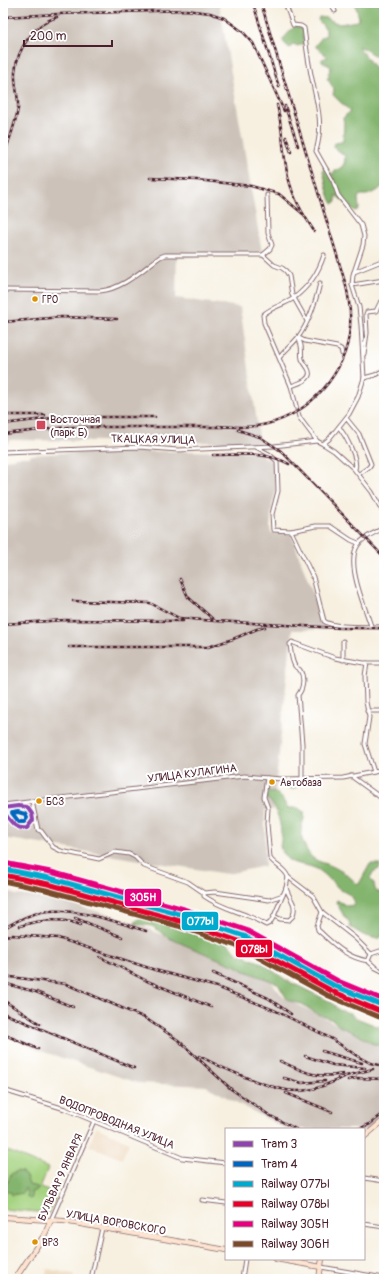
<svg xmlns="http://www.w3.org/2000/svg" width="387" height="1282" font-family="Pangolin,sans-serif">
  <style>
    .built { fill: #edd7bb }
    .industrial { fill: #ccc2b9 }
    .green { fill: #a5d380; stroke: #787956 }
    .forest { fill: #84b56e; stroke: #676a4c }
    .lines { fill: none; stroke-linecap: round; stroke-linejoin: round }
    .street-casing { stroke: #87686a; stroke-width: 5 }
    .secondary-casing { stroke: #87686a; stroke-width: 6 }
    .street { stroke: #fff; stroke-width: 3 }
    .secondary { stroke: #fde4d1; stroke-width: 4.5 }
    .tram { stroke: #4a1f2b; stroke-width: 1 }
    .rail-casing { stroke: #4a1f2b; stroke-width: 2.5 }
    .rail { stroke: #fff; stroke-width: 1; stroke-dasharray: 3; stroke-linecap: butt }
    .rail-1-casing { stroke: #fff; stroke-width: 8 }
    .rail-2-casing { stroke: #fff; stroke-width: 8 }
    .rail-3-casing { stroke: #fff; stroke-width: 8 }
    .rail-4-casing { stroke: #fff; stroke-width: 8 }
    .rail-1 { stroke: #00a9ce; stroke-width: 5 }
    .rail-2 { stroke: #e4002b; stroke-width: 5 }
    .rail-3 { stroke: #e5007d; stroke-width: 5 }
    .rail-4 { stroke: #7a4b2a; stroke-width: 5 }
    .tram-1-casing { stroke: #fff; stroke-width: 7 }
    .tram-2-casing { stroke: #fff; stroke-width: 7 }
    .tram-1 { stroke: #8e44ad; stroke-width: 4 }
    .tram-2 { stroke: #0065bd; stroke-width: 4 }
    .bus-dot { fill: #dd9206; stroke: #fff; stroke-width: 1.5 }
    .poi-dot { fill: #d1495b; stroke: #fff; stroke-width: 1.5 }
    .labels { text-anchor: middle; stroke-width: 4; stroke-linejoin: round; paint-order: stroke }
    .bus-label { font-size: 10px; fill: #4a1f2b; stroke: #fff; text-anchor: start }
    .poi-label { font-size: 11px; fill: #4a1f2b; stroke: #fff; text-anchor: start }
    .street-label { font-size: 11px; fill: #4a1f2b; stroke: #fff }
    .line-badge { stroke: #fff; stroke-width: 1.5 }
    .badge-label { font-size: 11px; text-anchor: middle; font-weight: bold; fill: #fff }
  </style>
  <rect width="100%" height="100%" fill="#fff"/>
  <filter id="ink" filterUnits="userSpaceOnUse"><feTurbulence type="fractalNoise" baseFrequency=".025" numOctaves="2"/><feDisplacementMap in="SourceGraphic" scale="8" xChannelSelector="R" yChannelSelector="G"/><feConvolveMatrix kernelMatrix="1 2 1 2 8 2 1 2 1" color-interpolation-filters="sRGB"/></filter>
  <filter id="wash" filterUnits="userSpaceOnUse"><feTurbulence type="fractalNoise" baseFrequency=".012" numOctaves="4" result="noise"/><feDisplacementMap in="SourceGraphic" scale="16" xChannelSelector="R" yChannelSelector="G"/><feGaussianBlur stdDeviation="0.9" result="paint"/><feColorMatrix in="noise" values="0 0 0 0 0 0 0 0 0 0 0 0 0 0 0 0 0 1.4 0 .05"/><feComposite in="paint" operator="in"/></filter>
  <g filter="url(#wash)">
    <rect width="100%" height="100%" fill="#f7f0e0"/>
    <g class="built">
      <polygon points="96,1127 129,1142 122,1159 89,1146"/>
      <polygon points="47,1269 74,1274 73,1279 45,1279"/>
    </g>
    <g class="industrial">
      <polygon points="3,3 219,3 262,252 177,258 176,298 240,307 260,443 11,440 6,445 3,445"/>
      <polygon points="253,451 261,454 275,464 276,490 272,505 270,528 271,533 291,534 326,630 292,630 273,810 265,810 265,866 227,874 3,838 3,460 15,459 15,457 30,457 30,455 78,452"/>
      <polygon points="3,887 16,895 37,896 68,903 127,920 271,981 283,997 384,1048 384,1115 364,1132 364,1129 286,1129 206,1086 138,1083 38,1050 3,1034"/>
    </g>
    <g class="green">
      <polygon points="288,782 297,782 297,786 296,788 290,789"/>
      <polygon points="3,1149 48,1168 40,1188 57,1194 49,1213 3,1209"/>
    </g>
    <g class="forest">
      <path d="M353,3h31v57l-1,1 -22,-14 -3,-1 24,32 2,6v101l-7,6 -10,4h-7l-2,3 1,11 -3,2c-5,-2 -15,-12 -20,-16v7l-3,2c-6,-10 -7,-22 -10,-33l1,-3h3l6,7 2,-4c8,-4 10,-6 10,-15l-11,-9 -1,-3 10,-3c0,-8 2,-16 0,-23l7,-7 -17,-16 1,-6 -7,-11 3,-1 -2,-3 3,-6 -1,-2 -8,-4v-3l6,-2 -13,-11 8,-10h3v-7l-8,-9 1,-3 7,1 13,6 18,-3 2,-3 -4,-14z"/>
      <path d="M295,26l7,2 1,3 1,13 -7,2 -3,-2 -4,4c-2,-1 -8,-6 -7,-9z"/>
      <path d="M268,792c12,-1 15,8 20,16h10l6,4c2,9 -6,15 -2,27 2,6 6,15 11,19 4,3 10,5 14,6 10,4 22,11 29,19l3,1 11,-20h10v3l-1,2 -6,3 -3,7 4,4 1,6 2,3h7v43l-7,4 -14,-4 -13,-8 -1,-6 -4,-3 -9,-16 1,-2 10,6 6,-1c1,-3 2,-4 0,-6 -1,-4 -9,-7 -12,-9 -8,-6 -15,-16 -24,-21 -16,-8 -30,0 -37,-23 4,-12 -2,-41 -13,-47l-1,-4z"/>
      <polygon points="141,917 150,917 157,922 169,924 183,931 228,943 239,954 262,963 286,980 331,1002 339,1010 350,1013 354,1017 384,1029 384,1047 371,1043 357,1034 339,1026 333,1020 317,1014 302,1004 290,1001 287,999 278,984 269,980 245,971 238,967 192,948 167,937 152,926 136,924 135,922"/>
      <polygon points="17,1171 22,1172 27,1178 29,1185 38,1187 38,1190 31,1192 32,1198 29,1199 27,1197 26,1189 24,1188 23,1193 12,1195 11,1192 8,1192 3,1187 3,1176 5,1176 6,1182 8,1182 11,1174"/>
    </g>
  </g>
  <g filter="url(#ink)">
    <g class="lines">
      <g class="street-casing">
        <g id="street">
          <path d="M285,3l8,22 8,1 3,2c2,14 3,27 6,41 5,29 15,52 6,82l17,30 5,14 23,30 3,11 -1,9 -10,30 -1,10 7,22 2,18 3,53 -6,19 -9,17 -20,25 -6,5"/>
          <polyline points="331,3 335,11"/>
          <polyline points="263,255 270,249 272,245 268,233 267,195"/>
          <polyline points="354,272 384,260"/>
          <polyline points="352,285 384,280"/>
          <path d="M3,290l97,1c23,-2 42,-21 60,-34l5,-2h98l11,10 8,3 4,3 3,5 3,19 2,3c-10,7 -23,9 -31,17l1,8 27,63 8,31 18,24 6,3 11,7 20,18 18,23 12,22"/>
          <path d="M307,321l-13,-23c15,-12 24,-24 30,-43"/>
          <polyline points="299,338 305,341 337,347 341,349 342,354"/>
          <polyline points="364,354 367,333 366,314 367,312 376,311 380,303 384,300"/>
          <path d="M280,357c5,-7 14,-14 19,-21 11,-16 17,-35 21,-53"/>
          <polyline points="364,378 375,375 384,370"/>
          <path d="M291,386c6,-2 21,-6 18,-15 -1,-4 -5,-7 -7,-12 -2,-8 2,-12 -4,-21"/>
          <polyline points="346,418 359,434 371,464 369,467 359,474"/>
          <path d="M339,427c6,8 20,32 16,42"/>
          <polyline points="256,447 269,454 277,461 278,491 272,514 273,530 291,531 316,526 330,526 351,540 358,543"/>
          <polyline points="3,452 139,447 178,450 274,446 317,441"/>
          <path d="M291,531l22,46 11,44c10,8 46,5 60,6"/>
          <path d="M371,626c-6,-19 -26,-63 -13,-81 5,-8 18,-13 26,-17"/>
          <polyline points="343,660 343,641"/>
          <polyline points="367,663 365,676 366,702 369,717 365,744 374,772"/>
          <polyline points="367,711 384,711"/>
          <polyline points="351,776 384,800"/>
          <path d="M267,778l-3,19 4,11 -1,16 3,34c5,8 15,10 18,19l25,19 9,16 33,26 16,16 -3,7 8,7 8,4"/>
          <path d="M302,779v-35l-4,-49c5,-6 7,-17 2,-25 -1,-1 -4,-2 -5,-4 -4,-6 -4,-15 -5,-22l2,-2 2,1 41,15 29,5h20"/>
          <polyline points="32,801 38,830 41,831 53,847 61,851 99,859 115,852 129,854 135,857 144,866 188,882 204,893 215,892 269,900 283,895 286,888 288,877"/>
          <polyline points="3,805 244,776 282,779 343,778 384,770"/>
          <path d="M204,893v3c14,10 29,14 44,20 6,2 12,6 18,9l4,-2 4,-7"/>
          <path d="M283,895l-9,21 6,3 9,1 4,-4c4,-14 -3,-15 -7,-28"/>
          <path d="M322,912l-5,14 1,4c16,14 27,27 50,31"/>
          <polyline points="371,954 380,951 384,952"/>
          <polyline points="3,1090 65,1109 182,1158 226,1163"/>
          <polyline points="364,1178 384,1181"/>
          <polyline points="202,1200 226,1203"/>
          <polyline points="51,1220 94,1121"/>
          <polyline points="364,1224 384,1227"/>
          <polyline points="321,1267 384,1278"/>
          <polyline points="91,1279 102,1228"/>
          <polyline points="242,1279 245,1259"/>
        </g>
      </g>
      <g class="secondary-casing">
        <g id="secondary">
          <polyline points="364,1137 384,1120"/>
          <polyline points="3,1217 64,1221 226,1250"/>
          <polyline points="276,1259 321,1267"/>
          <polyline points="15,1279 45,1234 51,1220"/>
          <polyline points="319,1279 322,1259"/>
        </g>
      </g>
      <use href="#street" class="street"/>
      <use href="#secondary" class="secondary"/>
      <polyline class="tram" points="3,809 19,808"/>
      <g class="rail-casing">
        <g id="rail">
          <polyline points="253,3 279,87"/>
          <polyline points="3,17 58,14 186,10 210,13 224,18 243,32 253,43 284,111"/>
          <path d="M277,105c7,27 5,56 14,82 5,16 14,30 23,44"/>
          <polyline points="285,106 298,146"/>
          <polyline points="286,137 291,152"/>
          <path d="M3,159c5,-17 12,-33 15,-50 1,-12 -4,-24 -3,-37 2,-23 19,-48 42,-55"/>
          <polyline points="150,178 197,180 251,186 279,194 303,214"/>
          <polyline points="3,322 62,317 117,319"/>
          <polyline points="3,415 45,415"/>
          <polyline points="3,424 61,417 155,417"/>
          <path d="M218,426c16,1 33,2 49,-2 44,-11 79,-51 83,-96 1,-16 -1,-31 -5,-46l-84,-279"/>
          <polyline points="238,430 260,437 281,451 384,557"/>
          <polyline points="3,434 69,427 223,427"/>
          <path d="M213,455c26,0 54,-4 76,9"/>
          <polyline points="180,579 188,597 215,621"/>
          <polyline points="73,601 150,603 179,618 215,621 340,628 384,628"/>
          <polyline points="3,624 65,620 183,621"/>
          <polyline points="69,647 208,647 233,639 257,629 265,627"/>
          <polyline points="75,918 122,937"/>
          <path d="M20,926c19,-6 43,-9 61,-1"/>
          <path d="M3,929c13,-8 31,-17 46,-18 29,-2 69,11 97,20"/>
          <polyline points="3,936 12,935 58,938 155,970 217,987 276,1011 332,1039 357,1056 370,1063 384,1066"/>
          <polyline points="100,957 147,981 211,1007"/>
          <polyline points="213,973 268,998 291,1014"/>
          <polyline points="3,976 66,984 145,1018 178,1040 231,1089 269,1115 296,1129"/>
          <polyline points="3,983 36,992 73,1007"/>
          <polyline points="3,1000 40,1024"/>
          <polyline points="3,1013 134,1068"/>
          <polyline points="3,1034 38,1049"/>
          <polyline points="322,1051 362,1063"/>
          <path d="M199,1056c23,12 73,35 98,35 16,0 32,-7 47,-14"/>
          <polyline points="305,1056 333,1065 365,1068"/>
          <path d="M280,1061c25,11 35,18 63,13"/>
          <polyline points="284,1078 302,1083 325,1081"/>
          <polyline points="338,1078 373,1069"/>
          <polyline points="348,1080 356,1078 384,1079"/>
          <polyline points="286,1093 332,1112"/>
          <polyline points="359,1129 370,1124 384,1113"/>
        </g>
      </g>
      <use href="#rail" class="rail"/>
      <g class="rail-1-casing">
        <polyline id="rail-1" points="3,869 49,878 182,915 244,936 335,986 384,1006"/>
      </g>
      <g class="rail-2-casing">
        <polyline id="rail-2" points="3,875 48,884 180,921 242,942 332,991 382,1012"/>
      </g>
      <g class="rail-3-casing">
        <polyline id="rail-3" points="4,863 51,872 184,909 246,930 338,981 384,1000"/>
      </g>
      <g class="rail-4-casing">
        <polyline id="rail-4" points="3,881 46,890 178,926 239,947 329,996 379,1017"/>
      </g>
      <use href="#rail-1" class="rail-1"/>
      <use href="#rail-2" class="rail-2"/>
      <use href="#rail-3" class="rail-3"/>
      <use href="#rail-4" class="rail-4"/>
      <g class="tram-1-casing">
        <path id="tram-1" d="M3,808l15,-2 9,1 5,7 1,6 -6,8c-13,2 -16,-8 -24,-16"/>
      </g>
      <g class="tram-2-casing">
        <polygon id="tram-2" points="18,812 25,814 27,818 24,822 19,822 12,813"/>
      </g>
      <use href="#tram-1" class="tram-1"/>
      <use href="#tram-2" class="tram-2"/>
    </g>
  </g>
  <g class="bus-dot">
    <circle cx="35" cy="299" r="3.5"/>
    <circle cx="272" cy="782" r="3.5"/>
    <circle cx="39" cy="801" r="3.5"/>
    <circle cx="35" cy="1242" r="3.5"/>
  </g>
  <rect class="poi-dot" x="36" y="420" width="10" height="10" rx="2"/>
  <g class="labels">
    <g class="bus-label">
      <text x="42" y="303">ГРО</text>
      <text x="280" y="786">Автобаза</text>
      <text x="46" y="805">БСЗ</text>
      <text x="42" y="1246">ВРЗ</text>
    </g>
    <g class="poi-label">
      <text x="50" y="423">Восточная<tspan x="50" dy="13">(парк Б)</tspan></text>
    </g>
    <g class="street-label">
      <text transform="translate(153 439) rotate(1)" y="4">ТКАЦКАЯ УЛИЦА</text>
      <text transform="translate(192 773) rotate(-7)" y="4">УЛИЦА КУЛАГИНА</text>
      <text transform="translate(117 1122) rotate(22)" y="4">ВОДОПРОВОДНАЯ УЛИЦА</text>
      <text transform="translate(60 1177) rotate(-66)" y="4">БУЛЬВАР 9 ЯНВАРЯ</text>
      <text transform="translate(116 1222) rotate(10)" y="4">УЛИЦА ВОРОВСКОГО</text>
    </g>
  </g>
  <g class="line-badge">
    <rect x="124" y="888" width="38" height="19" rx="4" fill="#e5007d"/>
    <rect x="181" y="911" width="38" height="20" rx="4" fill="#00a9ce"/>
    <rect x="235" y="939" width="38" height="19" rx="4" fill="#e4002b"/>
  </g>
  <g class="badge-label">
    <text x="143" y="901">305Н</text>
    <text x="200" y="925">077Ы</text>
    <text x="254" y="953">078Ы</text>
  </g>
  <rect width="387" height="1282" fill="none" stroke="#fff" stroke-width="16"/>
  <rect x="225" y="1128" width="140" height="132" fill="#ffffff" stroke="#b7a5aa"/>
  <rect x="233" y="1141" width="20" height="6" fill="#8e44ad" stroke="#b7a5aa"/>
  <text x="261" y="1148" font-size="12" fill="#4a1f2b">Tram 3</text>
  <rect x="233" y="1161" width="20" height="6" fill="#0065bd" stroke="#b7a5aa"/>
  <text x="261" y="1168" font-size="12" fill="#4a1f2b">Tram 4</text>
  <rect x="233" y="1181" width="20" height="6" fill="#00a9ce" stroke="#b7a5aa"/>
  <text x="261" y="1188" font-size="12" fill="#4a1f2b">Railway 077Ы</text>
  <rect x="233" y="1201" width="20" height="6" fill="#e4002b" stroke="#b7a5aa"/>
  <text x="261" y="1208" font-size="12" fill="#4a1f2b">Railway 078Ы</text>
  <rect x="233" y="1221" width="20" height="6" fill="#e5007d" stroke="#b7a5aa"/>
  <text x="261" y="1228" font-size="12" fill="#4a1f2b">Railway 305Н</text>
  <rect x="233" y="1241" width="20" height="6" fill="#7a4b2a" stroke="#b7a5aa"/>
  <text x="261" y="1248" font-size="12" fill="#4a1f2b">Railway 306Н</text>
  <path d="M24 40v6h88v-6" fill="none" stroke="#4a1f2b" stroke-width="2"/>
  <text x="30" y="40" font-size="12" fill="#4a1f2b" stroke="#ffffff" stroke-width="3" paint-order="stroke">200 m</text>
</svg>
